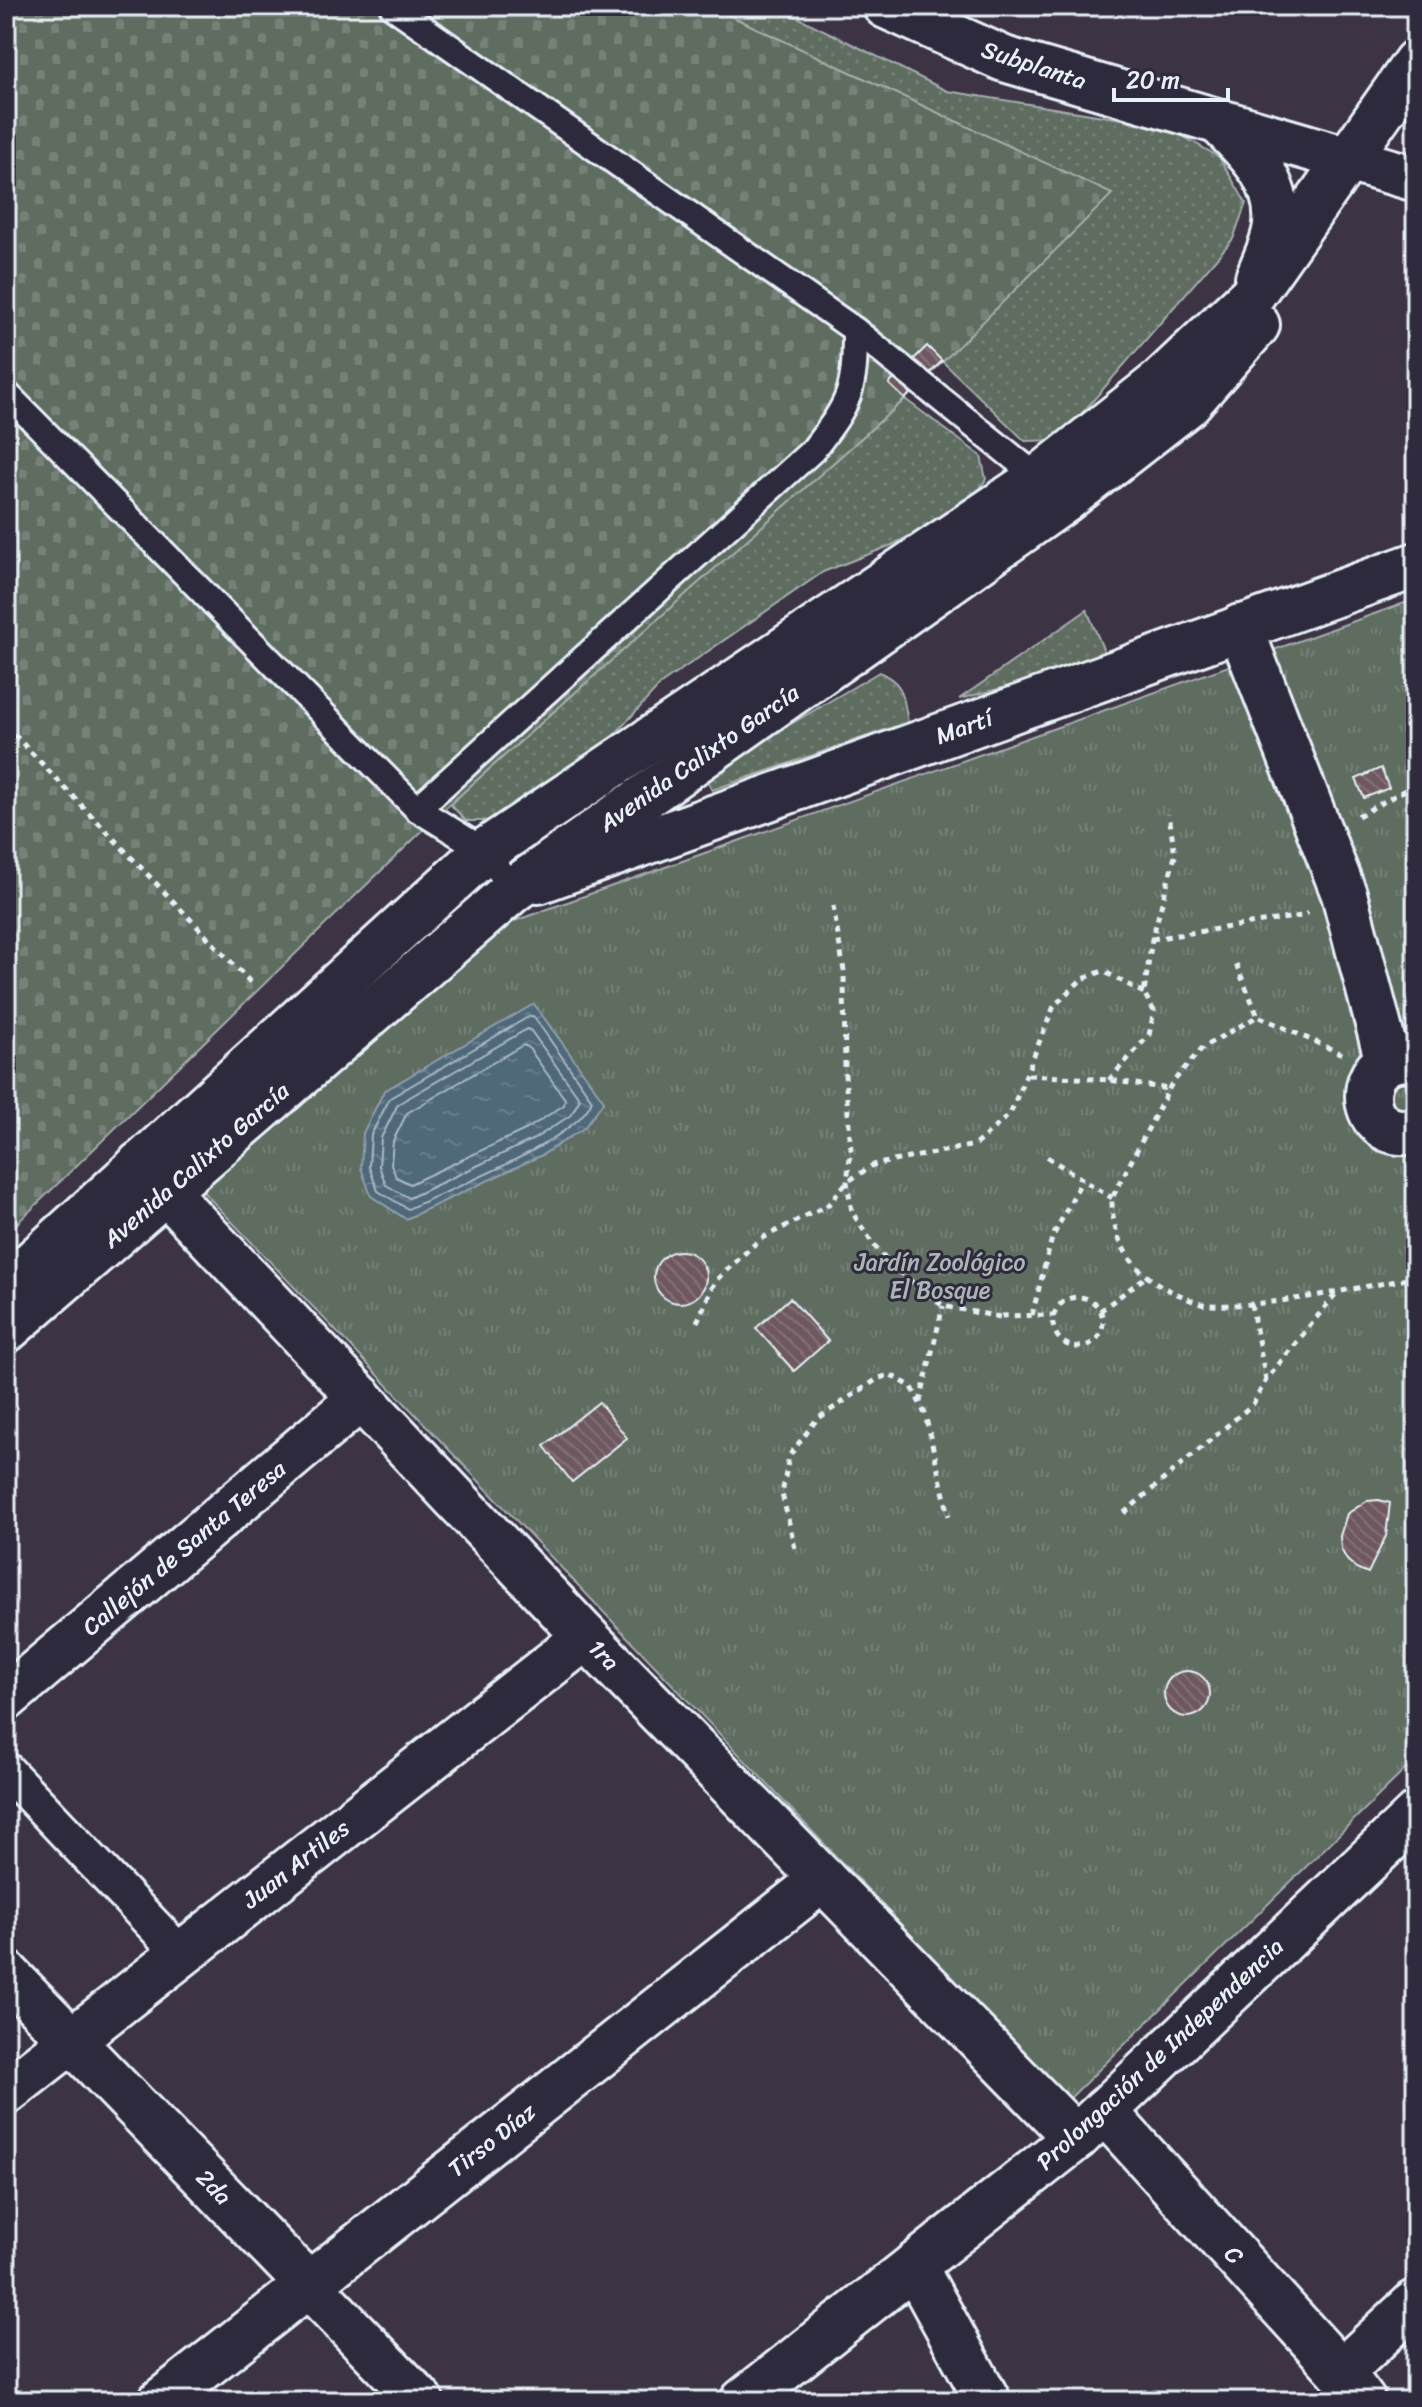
<svg xmlns="http://www.w3.org/2000/svg" width="1422" height="2407" font-family="Sriracha,sans-serif">
  <style>
    .grass { fill: url(#grass-dots); stroke: #a4aeac; stroke-width: 2 }
    .cemetery { fill: url(#cemetery-stones); stroke: #a4aeac; stroke-width: 2 }
    .park { fill: url(#park-tufts); stroke: #a4aeac; stroke-width: 2 }
    .water { fill: url(#water-ripples); stroke: #8d9fac; stroke-width: 2 }
    .lines { fill: none; stroke-linecap: round; stroke-linejoin: round }
    .shore { stroke: #abbac6; stroke-width: 2 }
    .building { fill: url(#building-back-hatch); stroke: #e8f1f8; stroke-width: 2 }
    .service-casing { stroke: #e8f1f8; stroke-width: 30 }
    .pedestrian-casing { stroke: #e8f1f8; stroke-width: 40 }
    .minor-casing { stroke: #e8f1f8; stroke-width: 50 }
    .tertiary-casing { stroke: #e8f1f8; stroke-width: 50 }
    .secondary-casing { stroke: #e8f1f8; stroke-width: 50 }
    .path { stroke: #e8f1f8; stroke-width: 5; stroke-dasharray: 6 6; stroke-linecap: butt }
    .service { stroke: #2f2a3d; stroke-width: 24 }
    .pedestrian { stroke: #2f2a3d; stroke-width: 34 }
    .minor { stroke: #2f2a3d; stroke-width: 44 }
    .tertiary { stroke: #2f2a3d; stroke-width: 44 }
    .secondary { stroke: #2f2a3d; stroke-width: 44 }
    .labels { text-anchor: middle; stroke-width: 6; stroke-linejoin: round; paint-order: stroke }
    .street-label { font-size: 24px; fill: #e8f1f8; stroke: #2f2a3d }
    .park-label { font-size: 24px; fill: #aab5b4; stroke: #2f2a3d }
  </style>
  <defs>
    <pattern id="grass-dots" width="8" height="8" patternUnits="userSpaceOnUse" patternTransform="scale(2)"><rect width="8" height="8" fill="#5f6c61"/><path d="M2 2h.1M6 6h.1" fill="none" stroke="#768178" stroke-width="1.8" stroke-linecap="round"/></pattern>
    <pattern id="cemetery-stones" width="16" height="16" patternUnits="userSpaceOnUse" patternTransform="scale(2)"><rect width="16" height="16" fill="#5f6c61"/><path d="M2 7V4a2 2 0 0 1 4 0v3zM10 15v-3a2 2 0 0 1 4 0v3z" fill="#768178"/></pattern>
    <pattern id="park-tufts" width="24" height="20" patternUnits="userSpaceOnUse" patternTransform="scale(2)"><rect width="24" height="20" fill="#5f6c61"/><path d="M3 7l-1-3M5 7V3M7 7l1-3M15 17l-1-3M17 17v-4M19 17l1-3" fill="none" stroke="#768178"/></pattern>
    <pattern id="water-ripples" width="26" height="14" patternUnits="userSpaceOnUse" patternTransform="scale(2)"><rect width="26" height="14" fill="#50687a"/><path d="M2 4q2-2 4 0t4 0M15 11q2-2 4 0t4 0" fill="none" stroke="#697e8e"/></pattern>
    <pattern id="building-back-hatch" width="6" height="6" patternUnits="userSpaceOnUse" patternTransform="scale(2)"><rect width="6" height="6" fill="#6e585e"/><path d="M-1 5l2 2M0 0l6 6M5-1l2 2" fill="none" stroke="#837076"/></pattern>
  </defs>
  <rect width="100%" height="100%" fill="#3c3344"/>
  <filter id="ink" filterUnits="userSpaceOnUse"><feTurbulence type="fractalNoise" baseFrequency=".0125" numOctaves="2"/><feDisplacementMap in="SourceGraphic" scale="16" xChannelSelector="R" yChannelSelector="G"/><feConvolveMatrix kernelMatrix="1 2 1 2 8 2 1 2 1" color-interpolation-filters="sRGB"/></filter>
  <g filter="url(#ink)">
    <g class="grass">
      <polygon points="709,6 775,6 947,91 1165,126 1219,157 1246,203 1233,239 1059,440 1025,441 942,361 1111,194"/>
      <polygon points="905,399 981,456 986,479 970,504 892,545 823,572 662,683 607,743 487,821 466,821 450,804"/>
      <polygon points="1087,610 1108,661 959,699"/>
      <path d="M879,672c26,11 24,25 29,50l-196,68 -6,-16z"/>
    </g>
    <polygon class="cemetery" points="6,6 709,6 1112,194 905,399 450,804 6,1234"/>
    <polygon class="park" points="1416,599 1416,1759 1068,2100 196,1184 506,924"/>
    <polygon class="water" points="534,1004 604,1101 584,1128 542,1155 406,1219 371,1196 361,1168 363,1133 384,1091"/>
    <g class="lines">
      <g class="shore">
        <path d="M530,1016l4,1 58,83c-11,39 -144,90 -184,109l-30,-18 -9,-24 2,-32 19,-37z"/>
        <polygon points="527,1029 531,1031 580,1099 571,1115 534,1139 409,1198 386,1185 379,1166 381,1138 398,1104"/>
        <polygon points="523,1045 528,1047 565,1099 564,1105 527,1129 410,1184 396,1177 391,1164 393,1141 407,1113"/>
      </g>
    </g>
    <g class="building">
      <polygon points="927,346 942,361 905,399 889,384"/>
      <polygon points="1381,768 1389,788 1364,798 1356,779"/>
      <circle cx="680" cy="1277" r="26"/>
      <polygon points="790,1298 828,1341 794,1371 756,1328"/>
      <polygon points="599,1402 627,1438 572,1482 544,1446"/>
      <polygon points="1379,1500 1390,1503 1386,1536 1368,1573 1356,1568 1347,1560 1341,1549 1340,1536 1347,1514 1367,1501"/>
      <circle cx="1187" cy="1694" r="23"/>
    </g>
    <g class="lines">
      <g class="service-casing">
        <g id="service">
          <polyline points="855,330 1045,483"/>
          <path d="M6,393l411,416 396,-359c38,-49 42,-58 42,-120l-463,-324"/>
          <polyline points="417,809 485,851 513,890"/>
        </g>
      </g>
      <g class="pedestrian-casing">
        <polyline id="pedestrian" points="6,1770 181,1954"/>
      </g>
      <g class="minor-casing">
        <g id="minor">
          <polyline points="1240,627 1344,894 1388,1062"/>
          <path d="M1416,1060c-63,-14 -65,84 0,71"/>
          <polyline points="140,1164 586,1637 1076,2138"/>
          <polyline points="6,1698 361,1398"/>
          <polyline points="6,1973 421,2401"/>
          <polyline points="6,2092 586,1637"/>
          <polyline points="1104,2111 1341,2372 1363,2401"/>
          <polyline points="914,2266 988,2401"/>
          <polyline points="1341,2372 1416,2302"/>
          <polyline points="161,2401 823,1879"/>
        </g>
      </g>
      <g class="tertiary-casing">
        <g id="tertiary">
          <polyline points="886,6 1004,59 1416,179"/>
          <path d="M1219,122c28,28 61,58 57,102 -1,17 -12,38 -18,54"/>
          <polyline points="538,881 1416,565"/>
          <polyline points="743,2401 1076,2138 1416,1815"/>
        </g>
      </g>
      <g class="secondary-casing">
        <g id="secondary">
          <polyline points="6,1287 485,851 1039,478 1160,382 1252,295 1416,62"/>
          <polyline points="6,1330 513,890 1065,500 1187,405 1257,325"/>
        </g>
      </g>
      <g class="path">
        <polyline points="6,726 253,985"/>
        <polyline points="1358,816 1416,784"/>
        <polyline points="833,906 844,971 845,1075 851,1149 847,1182 852,1212 873,1244 894,1268 943,1306 1000,1317 998,1316 1055,1315"/>
        <polyline points="1152,939 1301,916 1308,913"/>
        <polyline points="1236,964 1258,1016"/>
        <path d="M1342,1054l-84,-38 -55,31 -31,36 -60,115c-1,47 25,80 68,97 8,4 19,10 28,10 63,3 143,-17 206,-27l2,-4"/>
        <polyline points="1028,1075 1109,1080 1169,1089"/>
        <polyline points="1109,1080 1149,1035 1154,1011 1144,993 1152,939 1175,856 1169,814"/>
        <polyline points="1047,1157 1112,1198"/>
        <circle cx="1078" cy="1322" r="25"/>
        <polyline points="1251,1304 1266,1380"/>
        <polyline points="1100,1311 1147,1276"/>
        <polyline points="1032,1315 1052,1238 1082,1180"/>
        <polyline points="697,1322 715,1281 760,1239 828,1205 847,1182 873,1165 975,1145 1010,1114 1054,1006 1082,979 1103,971 1144,993"/>
        <polyline points="920,1402 943,1306"/>
        <polyline points="1124,1513 1253,1404 1266,1380 1338,1291"/>
        <polyline points="795,1548 782,1494 789,1456 817,1419 879,1378 891,1375 912,1387 925,1414 949,1516"/>
      </g>
      <use href="#service" class="service"/>
      <use href="#pedestrian" class="pedestrian"/>
      <use href="#minor" class="minor"/>
      <use href="#tertiary" class="tertiary"/>
      <use href="#secondary" class="secondary"/>
    </g>
  </g>
  <g class="labels">
    <g class="street-label">
      <text transform="translate(1034 65) rotate(18)" y="8">Subplanta</text>
      <text transform="translate(964 727) rotate(-20)" y="8">Martí</text>
      <text transform="translate(699 758) rotate(-35)" y="8">Avenida Calixto García</text>
      <text transform="translate(196 1165) rotate(-41)" y="8">Avenida Calixto García</text>
      <text transform="translate(184 1548) rotate(-40)" y="8">Callejón de Santa Teresa</text>
      <text transform="translate(604 1655) rotate(46)" y="8">1ra</text>
      <text transform="translate(296 1864) rotate(-38)" y="8">Juan Artiles</text>
      <text transform="translate(1160 2054) rotate(-43)" y="8">Prolongación de Independencia</text>
      <text transform="translate(492 2140) rotate(-38)" y="8">Tirso Díaz</text>
      <text transform="translate(214 2187) rotate(46)" y="8">2da</text>
      <text transform="translate(1234 2255) rotate(48)" y="8">C</text>
    </g>
    <g class="park-label">
      <text x="940" y="1270">Jardín Zoológico<tspan x="940" dy="28">El Bosque</tspan></text>
    </g>
  </g>
  <rect width="1422" height="2407" fill="none" stroke="#2f2a3d" stroke-width="32"/>
  <rect x="16" y="16" width="1390" height="2375" fill="none" stroke="#e8f1f8" stroke-width="3" filter="url(#ink)"/>
  <path d="M1114 88v12h114v-12" fill="none" stroke="#e8f1f8" stroke-width="4"/>
  <text x="1126" y="88" font-size="24" fill="#e8f1f8" stroke="#2f2a3d" stroke-width="6" paint-order="stroke">20 m</text>
</svg>
